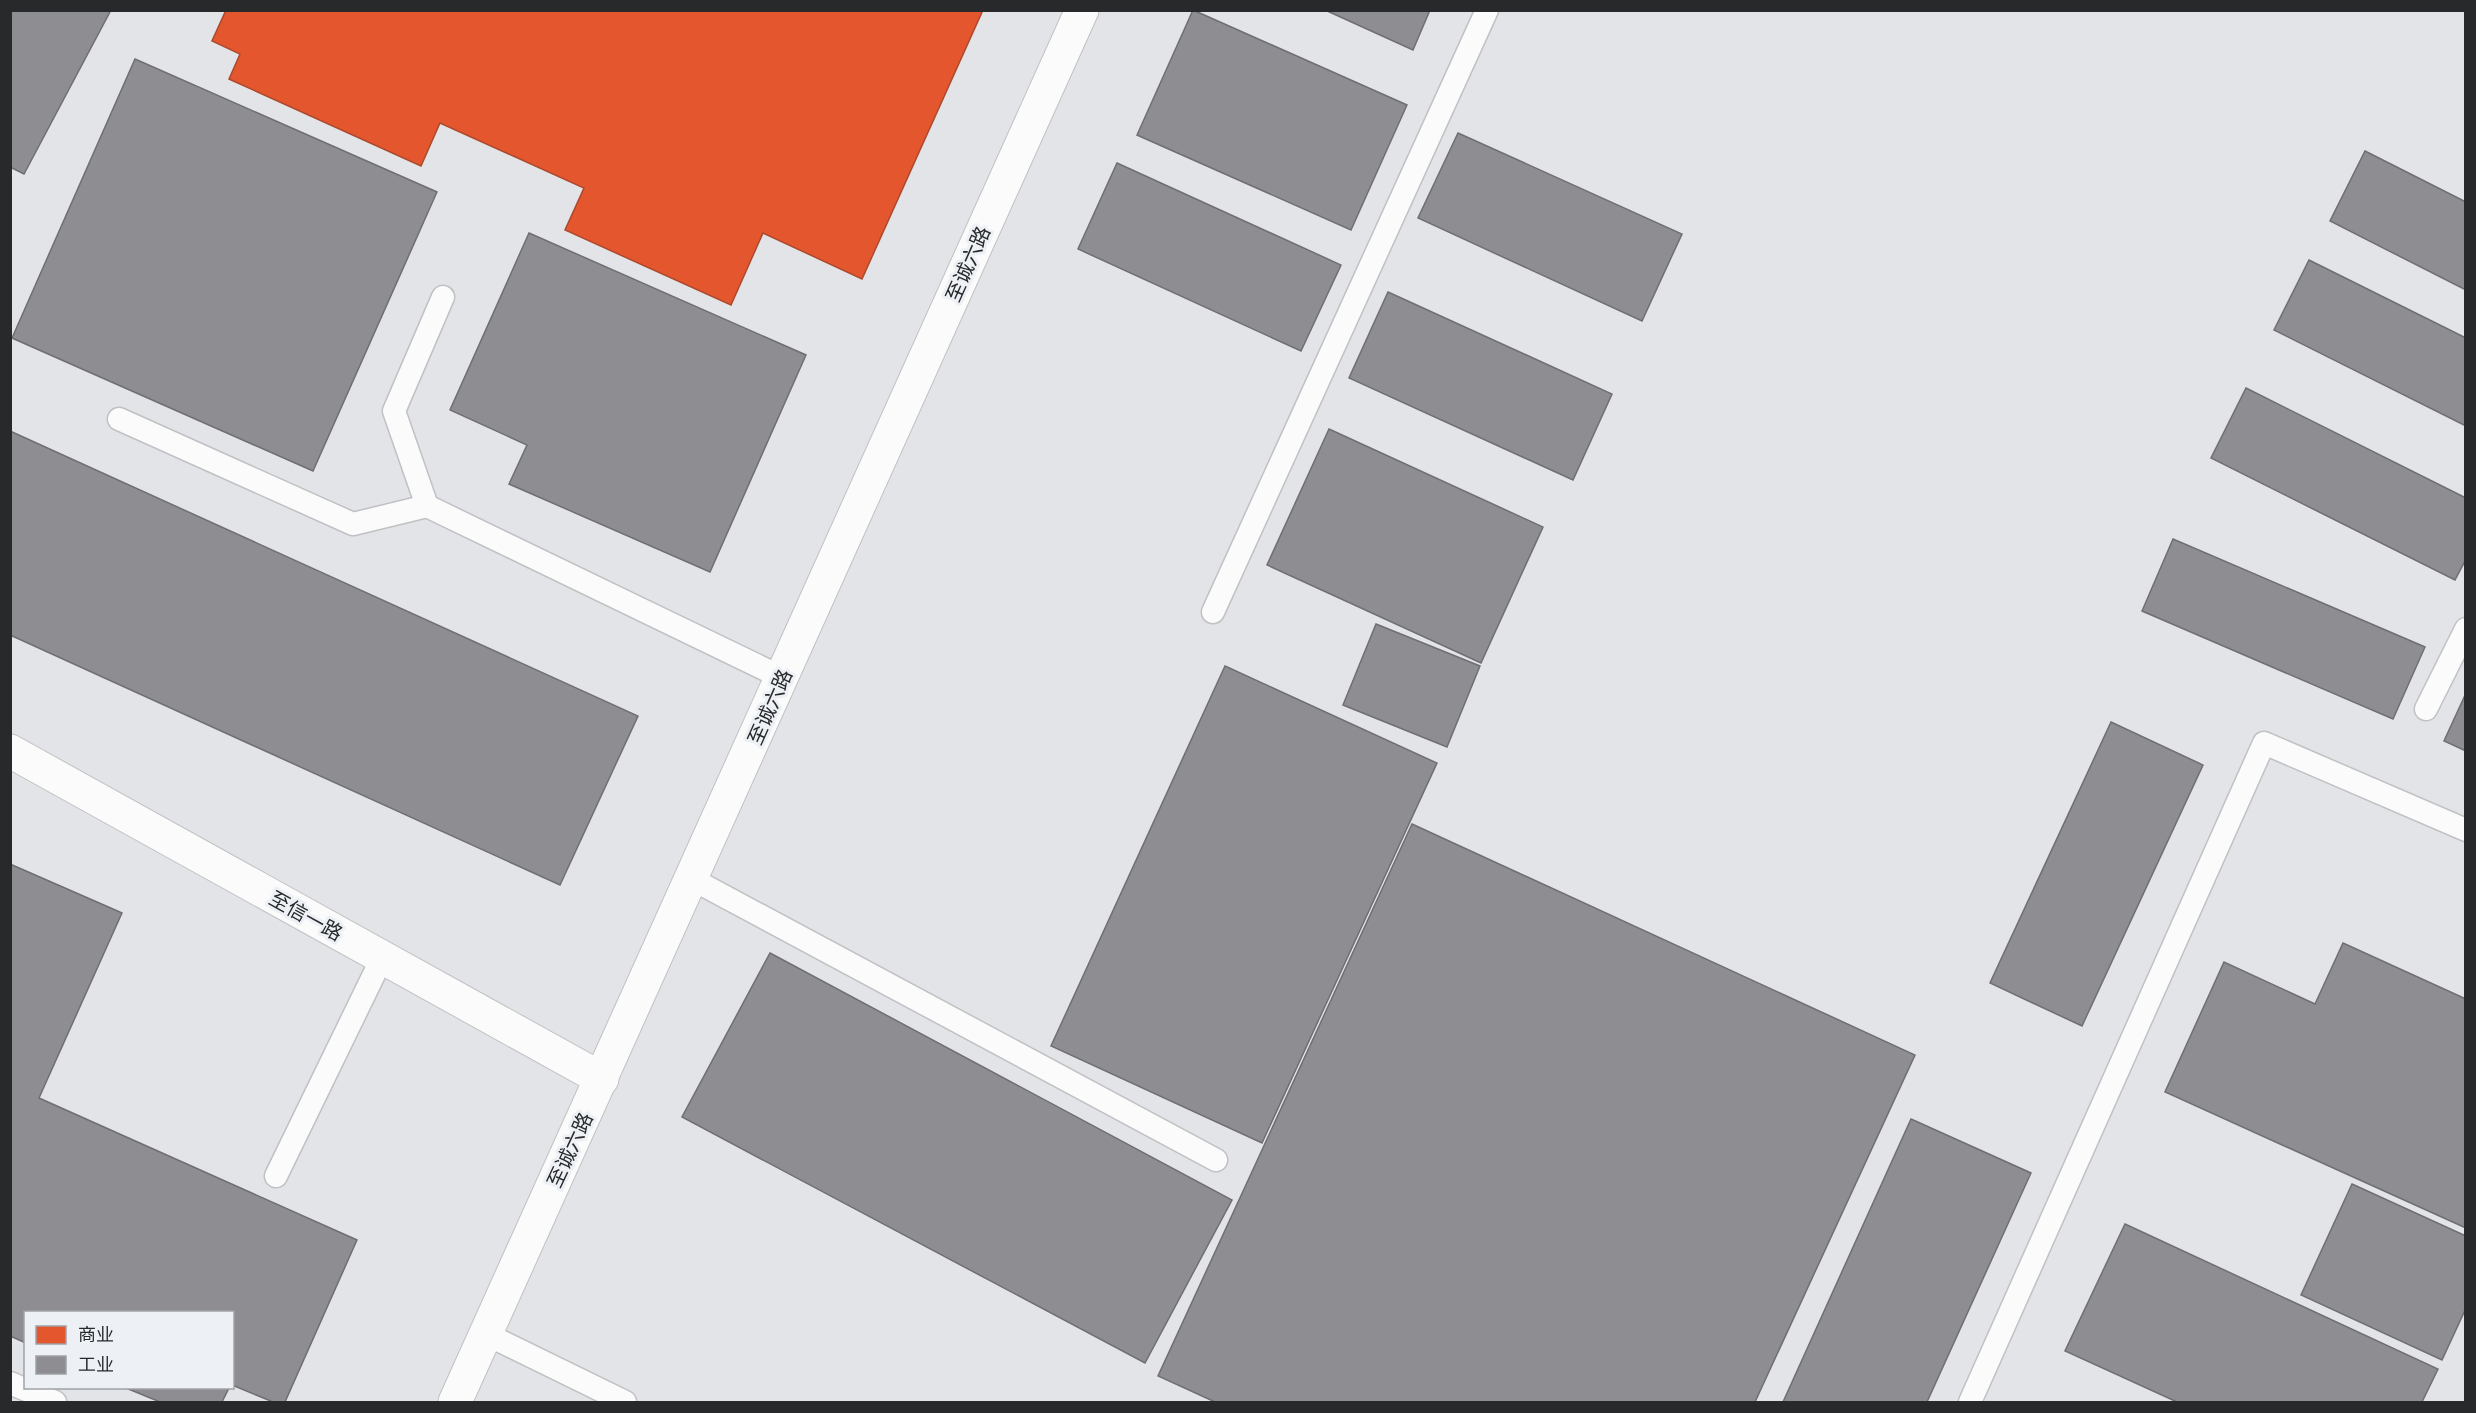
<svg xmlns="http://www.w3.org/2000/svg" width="2476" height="1413" font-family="Arial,'Noto Sans SC',sans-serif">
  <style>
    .shops { fill: #e4572e; stroke: #ac492d; stroke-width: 1.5 }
    .industry { fill: #8d8d92; stroke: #6f6f73; stroke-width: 1.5 }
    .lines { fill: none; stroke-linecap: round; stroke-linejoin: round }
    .lane-casing { stroke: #c0c1c4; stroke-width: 25 }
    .secondary-casing { stroke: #c0c1c4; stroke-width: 35 }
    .lane { stroke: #fbfbfb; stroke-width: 22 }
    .secondary { stroke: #fbfbfb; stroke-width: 33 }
    .labels { text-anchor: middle; stroke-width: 6; stroke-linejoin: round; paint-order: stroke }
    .street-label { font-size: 20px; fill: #28292b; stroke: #edf1f6 }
  </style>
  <rect width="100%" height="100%" fill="#e2e4e7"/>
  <polygon class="shops" points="226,10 983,10 862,279 763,233 731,305 565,230 584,188 440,123 421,166 229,79 240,54 212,41"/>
  <g class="industry">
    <polygon points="10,10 111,10 24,174 10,167"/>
    <polygon points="1193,10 1407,105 1351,230 1137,135"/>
    <polygon points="1325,10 1430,10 1413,50"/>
    <polygon points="135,59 437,192 313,471 12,338"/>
    <polygon points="1458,133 1682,234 1642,321 1418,218"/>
    <polygon points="2365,151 2466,202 2466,290 2330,221"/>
    <polygon points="1117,163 1341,265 1301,351 1078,249"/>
    <polygon points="529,233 806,355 710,572 509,484 527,445 450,410"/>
    <polygon points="2309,260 2466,338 2466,426 2274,330"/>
    <polygon points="1388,292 1612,394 1573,480 1349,378"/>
    <polygon points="2246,388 2466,498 2466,559 2455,580 2211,458"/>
    <polygon points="1329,429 1543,527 1481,663 1267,565"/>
    <polygon points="10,431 638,716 560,885 10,635"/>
    <polygon points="2173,539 2425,647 2393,719 2142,611"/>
    <polygon points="1376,624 1480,666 1447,747 1343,705"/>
    <polygon points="1225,666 1437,763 1262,1143 1051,1046"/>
    <polygon points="2466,693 2466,751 2444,741"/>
    <polygon points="2111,722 2203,765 2082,1026 1990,983"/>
    <polygon points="1412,824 1915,1055 1755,1402 1215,1402 1158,1376"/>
    <polygon points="10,864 122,913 39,1098 357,1240 285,1402 273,1402 232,1385 232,1312 26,1312 26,1343 10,1336"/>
    <polygon points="2343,943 2466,999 2466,1228 2165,1092 2224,962 2315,1004"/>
    <polygon points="770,953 1232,1200 1145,1363 682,1117"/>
    <polygon points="1911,1119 2031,1173 1927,1402 1783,1402"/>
    <polygon points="2352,1184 2466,1236 2466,1308 2442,1360 2301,1295"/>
    <polygon points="2125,1224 2438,1369 2422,1402 2177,1402 2065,1351"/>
    <polygon points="126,1388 229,1388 222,1402 160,1402"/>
  </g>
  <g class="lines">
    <g class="lane-casing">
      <g id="lane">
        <polyline points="443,297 394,411 427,506 783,678"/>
        <polyline points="119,419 353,524 427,506"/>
        <polyline points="1213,612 1487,10"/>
        <polyline points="2426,709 2466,629"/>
        <polyline points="692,879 1216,1160"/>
        <polyline points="276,1176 382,958"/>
        <polyline points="486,1334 625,1402"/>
        <polyline points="10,1383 55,1402"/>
        <polyline points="1970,1402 2264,743 2466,830"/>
      </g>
    </g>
    <g class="secondary-casing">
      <g id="secondary">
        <polyline points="10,751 602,1079"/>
        <polyline points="455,1402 1082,10"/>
      </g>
    </g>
    <use href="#lane" class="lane"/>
    <use href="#secondary" class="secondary"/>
  </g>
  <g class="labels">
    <g class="street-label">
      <text transform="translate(968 264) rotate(-66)" y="7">至诚六路</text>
      <text transform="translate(770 707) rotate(-66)" y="7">至诚六路</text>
      <text transform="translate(306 916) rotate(29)" y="7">至信一路</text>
      <text transform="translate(570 1150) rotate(-65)" y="7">至诚六路</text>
    </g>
  </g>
  <rect width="2476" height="1413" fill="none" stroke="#28292b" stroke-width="24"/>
  <rect x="24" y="1311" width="210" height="78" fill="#edf1f6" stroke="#9ea1a5" stroke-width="1.5"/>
  <rect x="36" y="1326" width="30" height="18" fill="#e4572e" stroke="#9ea1a5" stroke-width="1.5"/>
  <text x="78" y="1341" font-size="18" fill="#28292b">商业</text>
  <rect x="36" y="1356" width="30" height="18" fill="#8d8d92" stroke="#9ea1a5" stroke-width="1.5"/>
  <text x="78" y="1371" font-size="18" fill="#28292b">工业</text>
</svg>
